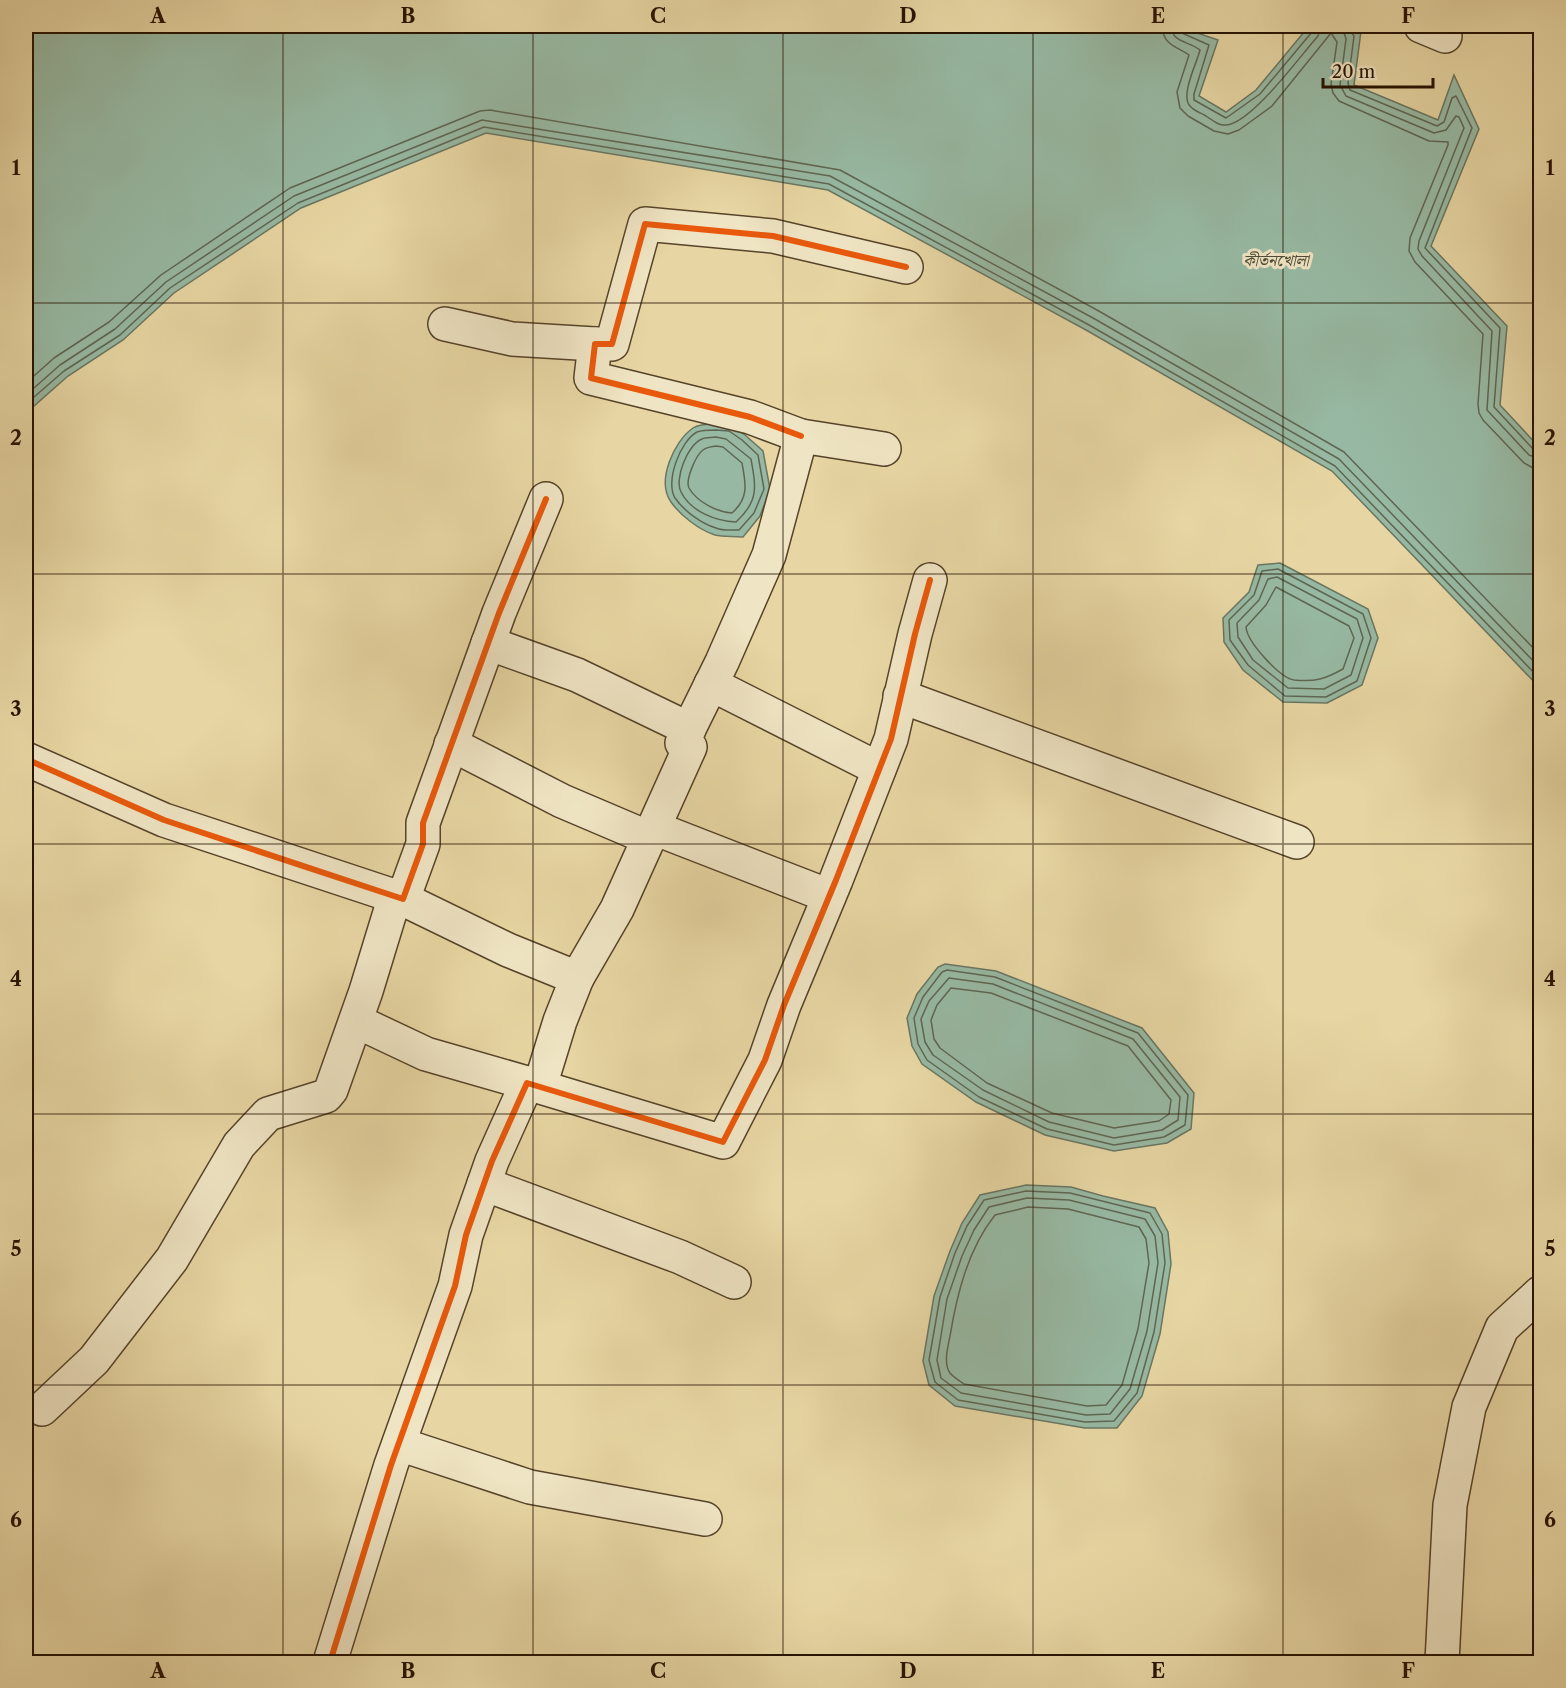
<svg xmlns="http://www.w3.org/2000/svg" width="1566" height="1688" font-family="'Libre Caslon Text','Noto Serif Bengali',serif">
  <style>
    .water { fill: #97b9a3; stroke: #697662; stroke-width: 1.5 }
    .lines { fill: none; stroke-linecap: round; stroke-linejoin: round }
    .shore { stroke: #5e6652; stroke-width: 1.5 }
    .minor-casing { stroke: #564329; stroke-width: 36 }
    .minor { stroke: #efe4c3; stroke-width: 33 }
    .cycleway-casing { stroke: #efe4c3; stroke-width: 10 }
    .cycleway { stroke: #e8590c; stroke-width: 6 }
    .grid { fill: none; stroke: #251200; stroke-width: 1.5; stroke-opacity: 0.55 }
    .labels { text-anchor: middle; stroke-width: 6; stroke-linejoin: round; paint-order: stroke }
    .water-label { font-size: 16px; font-style: italic; fill: #4d4c39; stroke: #efe4c3 }
    .neatline { fill: none; stroke: #251200; stroke-width: 2 }
    .grid-label { font-size: 20px; text-anchor: middle; font-weight: bold; fill: #251200 }
  </style>
  <rect width="100%" height="100%" fill="#e7d6a3"/>
  <filter id="stains"><feTurbulence type="fractalNoise" baseFrequency=".00333" numOctaves="4"/><feColorMatrix values="0 0 0 0 .2 0 0 0 0 .09 0 0 0 0 .02 0 0 0 .5 -.17"/></filter>
  <radialGradient id="worn" r=".72"><stop offset=".6" stop-color="#630" stop-opacity="0"/><stop offset="1" stop-color="#630" stop-opacity=".3"/></radialGradient>
  <g class="water">
    <polygon points="26,26 1177,26 1218,40 1199,96 1226,112 1256,90 1309,26 1349,26 1361,31 1354,85 1438,120 1454,75 1479,129 1431,246 1507,326 1500,405 1540,448 1540,688 1332,471 1086,330 828,190 486,133 301,208 174,293 123,340 68,376 26,413"/>
    <path d="M715,424l15,1 15,10 18,16 7,38 -10,27 -17,21c-9,-1 -20,0 -28,-2 -16,-5 -35,-20 -44,-33 -15,-21 3,-61 22,-74 6,-4 16,-4 22,-4z"/>
    <polygon points="1280,563 1368,609 1378,638 1362,685 1327,703 1283,702 1243,670 1224,642 1223,618 1249,592 1258,565"/>
    <polygon points="945,964 996,971 1142,1028 1194,1093 1191,1129 1167,1143 1114,1151 1045,1135 976,1102 922,1064 912,1046 907,1018 917,994 938,967"/>
    <polygon points="1026,1185 1071,1187 1103,1196 1155,1208 1168,1232 1171,1264 1160,1334 1142,1396 1117,1428 1085,1428 955,1406 929,1385 923,1361 934,1296 950,1251 962,1223 980,1195"/>
  </g>
  <g class="lines">
    <g class="shore">
      <path d="M1162,26c1,19 14,20 27,29l-12,37 3,16 8,8 26,15 14,3 11,-4 33,-24 59,-73 6,9 -6,42 2,9 6,8 90,40 19,1v3l-38,93 -1,13 6,11 68,72 -5,70 1,9 4,7 41,43 9,5h7"/>
      <path d="M1171,26c1,17 18,15 29,24 -3,13 -20,45 -10,56 4,5 11,7 16,10 6,4 13,10 20,9 25,-1 75,-70 92,-89l3,-10"/>
      <polyline points="1179,26 1182,33 1209,45 1194,94 1194,100 1226,118 1260,94 1312,32 1313,26"/>
      <polyline points="1342,26 1346,39 1340,85 1346,96 1434,133 1446,130 1456,116 1459,117 1464,128 1419,241 1418,249 1422,256 1492,331 1487,410 1529,455 1540,459"/>
      <polyline points="1349,26 1350,30 1354,36 1348,83 1350,90 1437,126 1444,122 1452,98 1456,96 1472,128 1425,248 1500,328 1494,407 1534,450 1540,452"/>
      <polyline points="26,383 54,358 109,322 161,275 290,188 480,111 490,110 840,170 1097,310 1344,452 1540,655"/>
      <polyline points="26,395 60,365 115,329 166,282 294,196 482,120 830,176 1093,318 1339,459 1540,668"/>
      <polyline points="26,404 64,371 120,335 170,288 298,203 484,127 829,184 1089,325 1335,466 1540,679"/>
      <path d="M716,430l13,1 13,9 16,15 6,34 -10,24 -15,17c-7,0 -16,1 -23,-2 -14,-4 -32,-17 -41,-30 -10,-16 5,-57 22,-66 5,-2 14,-2 19,-2z"/>
      <path d="M716,437l10,2 25,20c5,28 8,42 -15,63 -20,-1 -45,-10 -55,-30 -7,-13 7,-48 21,-53 4,-2 10,-1 14,-2z"/>
      <path d="M716,446l7,1 19,16c4,21 7,35 -10,50 -15,-1 -35,-11 -43,-25 -4,-8 7,-33 14,-38 4,-3 8,-3 13,-4z"/>
      <polygon points="1278,569 1363,614 1371,638 1357,681 1326,697 1285,696 1248,665 1230,640 1229,620 1254,595 1262,571"/>
      <polygon points="1277,577 1357,619 1363,638 1351,675 1324,689 1288,688 1253,660 1238,637 1237,623 1259,600 1268,579"/>
      <path d="M1276,587l73,39 5,12 -11,31c-18,10 -27,13 -49,11 -14,-2 -47,-38 -48,-53l20,-22z"/>
      <polygon points="947,970 995,977 1138,1033 1188,1095 1185,1125 1164,1137 1114,1145 1047,1129 979,1097 927,1060 918,1044 914,1018 923,997 942,972"/>
      <polygon points="949,978 993,984 1133,1039 1180,1097 1178,1120 1162,1130 1114,1138 1049,1122 983,1090 933,1055 925,1042 921,1019 929,1001"/>
      <polygon points="951,988 991,993 1128,1046 1171,1100 1169,1114 1159,1121 1114,1128 1052,1113 987,1083 940,1048 934,1039 931,1020 937,1005"/>
      <polygon points="1026,1191 1070,1193 1150,1213 1162,1234 1165,1263 1154,1332 1137,1393 1114,1421 1085,1422 958,1400 935,1382 929,1360 940,1297 955,1253 967,1226 984,1200"/>
      <polygon points="1027,1198 1069,1200 1145,1219 1155,1236 1158,1263 1147,1331 1130,1389 1110,1414 1086,1415 961,1393 941,1378 937,1360 947,1299 962,1256 974,1230 989,1207"/>
      <path d="M1028,1207l40,2 71,18 7,12 3,24 -11,66 -16,56 -16,20 -19,1 -123,-22c-4,-3 -11,-7 -14,-11 -7,-10 -2,-26 0,-37 7,-42 18,-87 45,-121z"/>
    </g>
    <g class="minor-casing">
      <g id="minor">
        <polyline points="1421,26 1445,36"/>
        <polyline points="445,324 512,339 595,344"/>
        <polyline points="801,436 750,417 591,378 595,344 612,344 645,224 773,236 906,267"/>
        <polyline points="488,643 577,675 689,729"/>
        <polyline points="711,684 879,769"/>
        <polyline points="900,696 1297,842"/>
        <polyline points="451,744 562,801 649,838"/>
        <polyline points="26,759 164,820 403,899 423,844 423,823 499,613 546,499"/>
        <polyline points="654,828 829,896"/>
        <polyline points="403,899 508,950 577,978 560,1021 540,1086"/>
        <polyline points="577,978 617,909 690,747 682,743 722,662 769,555 801,436 884,449"/>
        <polyline points="356,1021 426,1054 527,1083"/>
        <polyline points="484,1184 680,1257 734,1282"/>
        <polyline points="42,1409 94,1360 172,1259 239,1145 268,1114 326,1096 331,1090 366,991 395,896"/>
        <polyline points="399,1444 530,1487 705,1519"/>
        <polyline points="330,1662 391,1465 455,1286 466,1235 492,1161 527,1083 723,1142 765,1060 784,1005 836,880 891,739 915,634 930,580"/>
        <polyline points="1442,1662 1450,1505 1469,1407 1502,1328 1540,1293"/>
      </g>
    </g>
    <use href="#minor" class="minor"/>
    <g class="cycleway-casing">
      <g id="cycleway">
        <polyline points="801,436 750,417 591,378 595,344 612,344 645,224 773,236 906,267"/>
        <polyline points="26,759 164,820 403,899 423,844 423,823 499,613 546,499"/>
        <polyline points="330,1662 391,1465 455,1286 466,1235 492,1161 527,1083 723,1142 765,1060 784,1005 836,880 891,739 915,634 930,580"/>
      </g>
    </g>
    <use href="#cycleway" class="cycleway"/>
  </g>
  <path class="grid" d="M283,26v1636M533,26v1636M783,26v1636M1033,26v1636M1283,26v1636M26,303h1514M26,574h1514M26,844h1514M26,1114h1514M26,1385h1514"/>
  <g class="labels">
    <g class="water-label">
      <text x="1276" y="266">কীর্তনখোলা</text>
    </g>
  </g>
  <rect width="1566" height="1688" fill="none" stroke="#e7d6a3" stroke-width="66"/>
  <path d="M1323 78v9h110v-9" fill="none" stroke="#251200" stroke-width="3"/>
  <text x="1332" y="78" font-size="18" fill="#251200" stroke="#efe4c3" stroke-width="4.5" paint-order="stroke">20 m</text>
  <rect x="33" y="33" width="1500" height="1622" class="neatline"/>
  <g class="grid-label">
    <text x="158" y="23">A</text>
    <text x="408" y="23">B</text>
    <text x="658" y="23">C</text>
    <text x="908" y="23">D</text>
    <text x="1158" y="23">E</text>
    <text x="1408" y="23">F</text>
    <text x="16" y="175">1</text>
    <text x="1550" y="175">1</text>
    <text x="16" y="445">2</text>
    <text x="1550" y="445">2</text>
    <text x="16" y="716">3</text>
    <text x="1550" y="716">3</text>
    <text x="16" y="986">4</text>
    <text x="1550" y="986">4</text>
    <text x="16" y="1256">5</text>
    <text x="1550" y="1256">5</text>
    <text x="16" y="1527">6</text>
    <text x="1550" y="1527">6</text>
    <text x="158" y="1678">A</text>
    <text x="408" y="1678">B</text>
    <text x="658" y="1678">C</text>
    <text x="908" y="1678">D</text>
    <text x="1158" y="1678">E</text>
    <text x="1408" y="1678">F</text>
  </g>
  <rect width="100%" height="100%" filter="url(#stains)"/>
  <rect width="100%" height="100%" fill="url(#worn)"/>
</svg>
